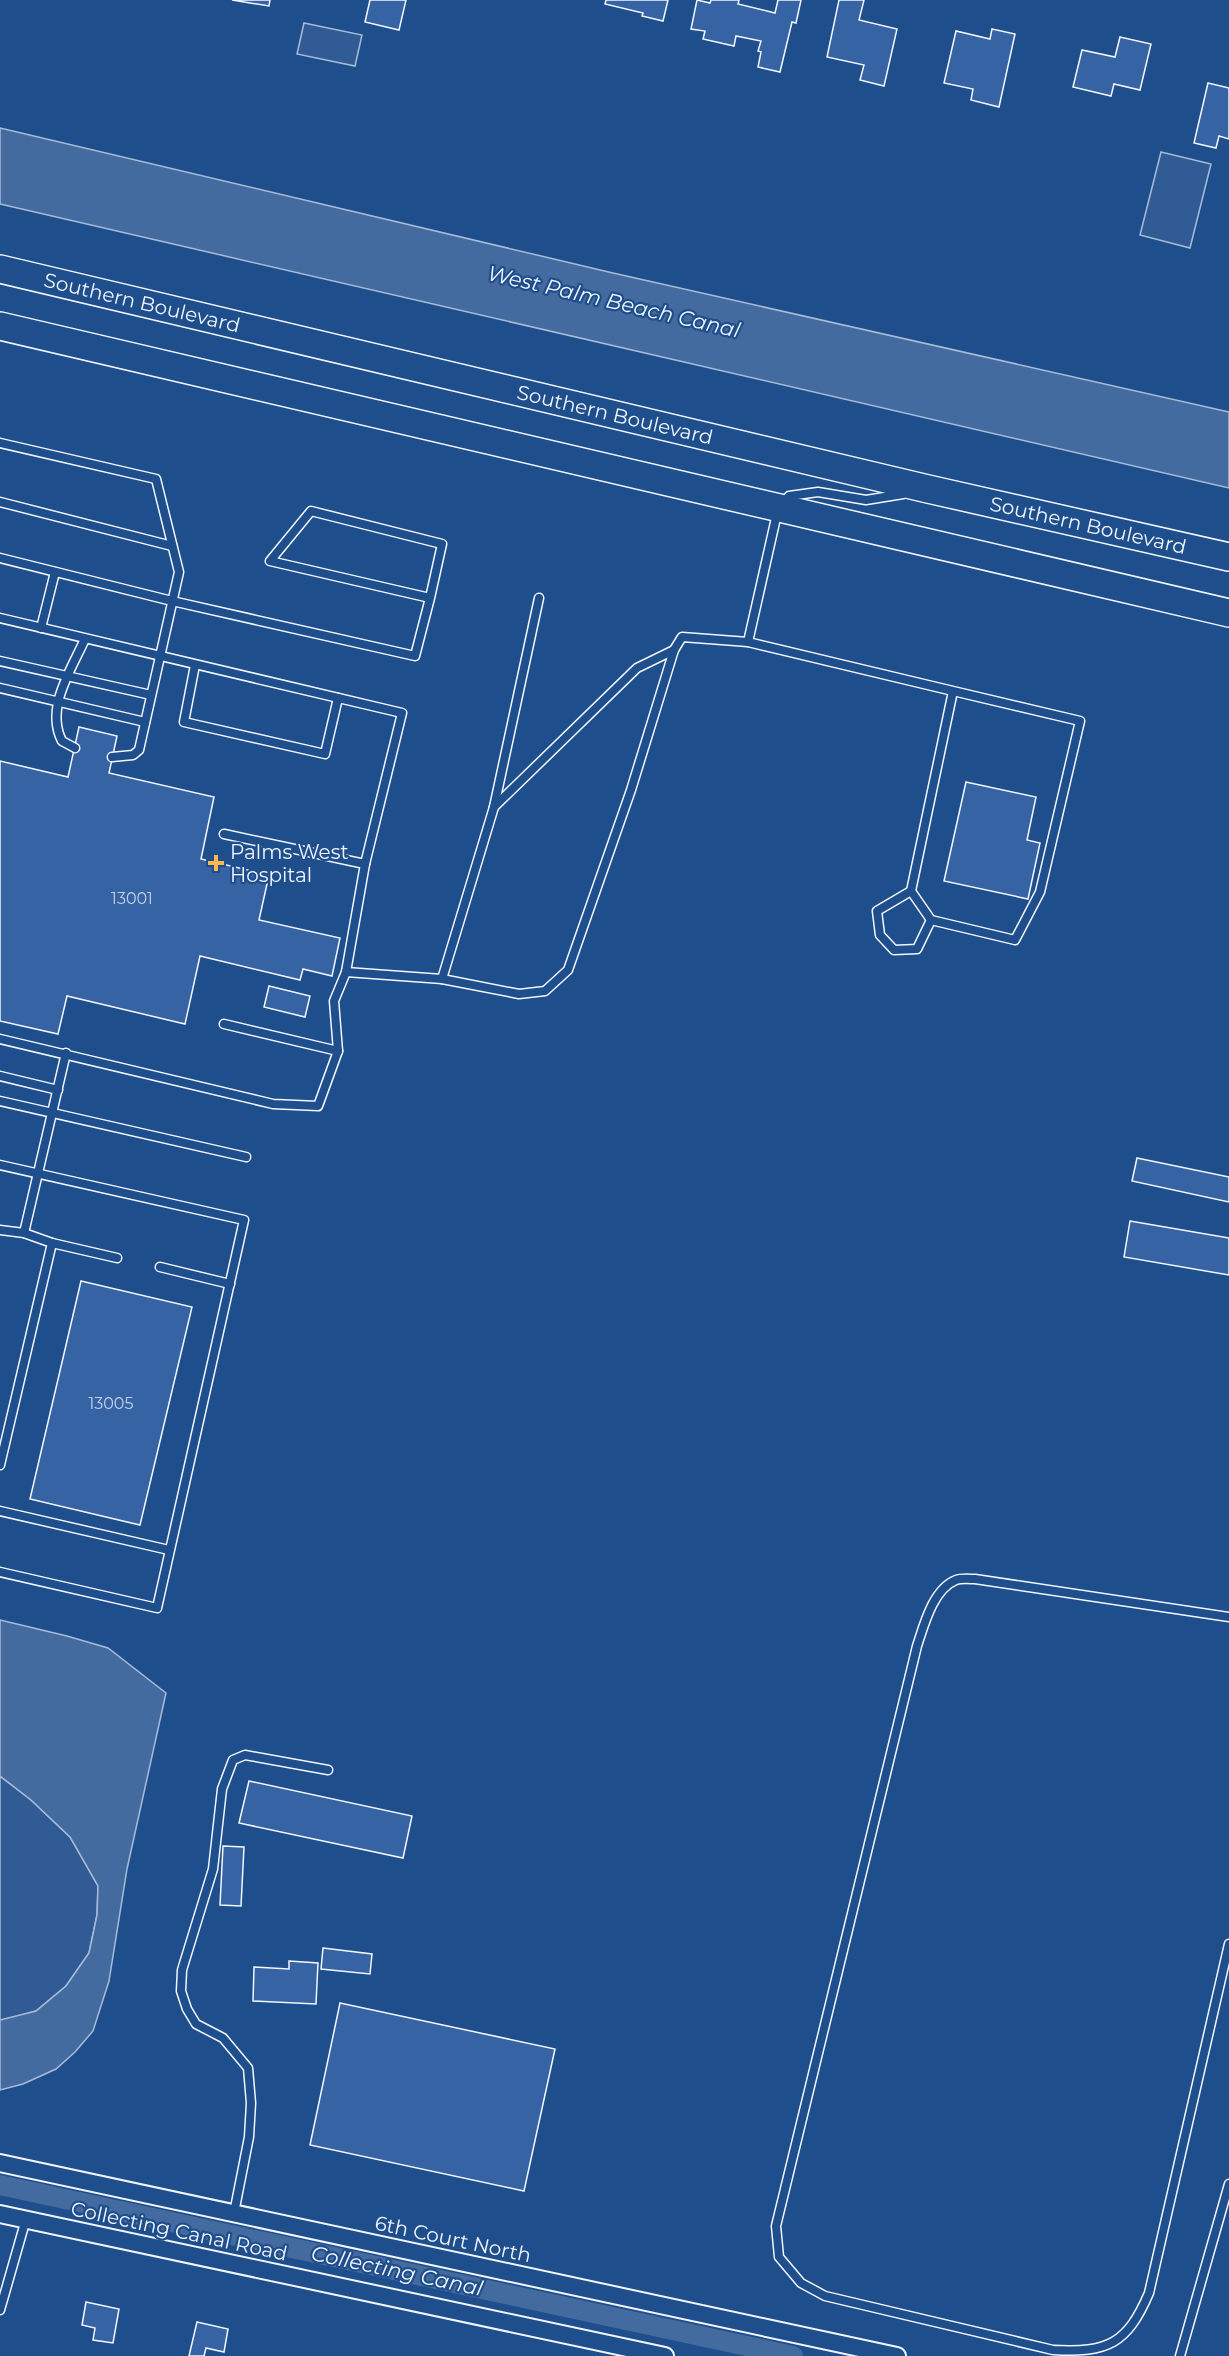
<svg xmlns="http://www.w3.org/2000/svg" width="1229" height="2356" font-family="Montserrat,sans-serif">
  <style>
    .built { fill: #305b95; stroke: #a8bbd7; stroke-width: 1.5 }
    .water { fill: #446ba0; stroke: #a8bbd7; stroke-width: 1.5 }
    .lines { fill: none; stroke-linecap: round; stroke-linejoin: round }
    .canal { stroke: #446ba0; stroke-width: 20 }
    .building { fill: #3563a3; stroke: #f2f6ff; stroke-width: 1.5 }
    .service-casing { stroke: #f2f6ff; stroke-width: 11 }
    .minor-casing { stroke: #f2f6ff; stroke-width: 20 }
    .trunk-casing { stroke: #f2f6ff; stroke-width: 30 }
    .service { stroke: #1f4e8c; stroke-width: 8 }
    .minor { stroke: #1f4e8c; stroke-width: 16 }
    .trunk { stroke: #1f4e8c; stroke-width: 27 }
    .poi-dot { fill: #ffb74d; stroke: #1f4e8c; stroke-width: 2 }
    .labels { text-anchor: middle; stroke-width: 4.5; stroke-linejoin: round; paint-order: stroke }
    .number-label { font-size: 16px; fill: #c3d1e8 }
    .street-label { font-size: 20px; fill: #f2f6ff; stroke: #1f4e8c }
    .poi-label { font-size: 20px; fill: #f2f6ff; stroke: #1f4e8c; text-anchor: start }
    .water-label { font-size: 21px; font-style: italic; fill: #f2f6ff; stroke: #1f4e8c }
  </style>
  <rect width="100%" height="100%" fill="#1f4e8c"/>
  <g class="built">
    <polygon points="304,23 362,35 355,66 297,54"/>
    <polygon points="1161,152 1211,164 1190,248 1140,235"/>
    <polygon points="0,1776 31,1800 70,1837 98,1886 97,1915 89,1953 66,1986 36,2011 3,2021 0,2020"/>
  </g>
  <g class="water">
    <polygon points="0,128 613,273 1229,412 1229,488 0,204"/>
    <polygon points="0,1620 67,1636 108,1648 166,1693 127,1869 109,1981 93,2031 75,2052 56,2069 23,2084 0,2090 0,2020 36,2011 66,1986 89,1953 97,1915 98,1886 70,1837 31,1800 0,1776"/>
  </g>
  <g class="lines">
    <polyline class="canal" points="0,2185 793,2356"/>
  </g>
  <g class="building">
    <polygon points="232,0 270,0 269,6"/>
    <polygon points="370,0 406,0 399,30 365,22"/>
    <polygon points="606,0 668,0 663,21 642,16 643,13 605,4"/>
    <polygon points="697,0 710,3 711,0 739,0 738,4 775,13 778,0 801,0 796,23 792,22 780,72 758,67 761,52 758,51 761,41 736,36 734,46 703,39 705,31 691,29"/>
    <polygon points="839,0 864,0 859,20 897,29 884,86 860,80 864,65 827,57"/>
    <polygon points="992,29 1015,34 999,107 971,100 973,89 944,83 956,31 990,39"/>
    <polygon points="1120,37 1151,44 1140,90 1114,84 1111,96 1073,87 1082,50 1115,57"/>
    <polygon points="1208,83 1229,88 1229,139 1219,136 1216,148 1194,143"/>
    <polygon points="79,727 117,736 109,773 214,797 201,859 269,875 259,920 340,938 332,976 303,969 300,980 200,956 185,1024 67,996 58,1034 0,1021 0,761 68,777"/>
    <polygon points="966,782 1036,797 1027,840 1040,843 1028,899 944,881"/>
    <polygon points="269,986 310,996 305,1017 264,1007"/>
    <polygon points="1137,1158 1229,1177 1229,1202 1132,1181"/>
    <polygon points="1130,1221 1229,1238 1229,1275 1124,1257"/>
    <polygon points="81,1281 192,1307 140,1525 30,1499"/>
    <polygon points="249,1781 412,1816 403,1858 239,1823"/>
    <polygon points="223,1846 244,1847 241,1906 220,1905"/>
    <polygon points="323,1948 372,1954 370,1974 321,1969"/>
    <polygon points="289,1961 318,1963 316,2004 253,2001 254,1967 289,1969"/>
    <polygon points="340,2003 555,2049 524,2191 310,2145"/>
    <polygon points="86,2302 119,2309 113,2343 93,2340 95,2328 82,2325"/>
    <polygon points="197,2322 228,2329 224,2352 206,2348 204,2356 189,2356"/>
  </g>
  <g class="lines">
    <g class="service-casing">
      <g id="service">
        <polyline points="0,443 156,479 179,572 139,750 133,755 112,757"/>
        <polyline points="903,494 866,500 818,492 789,496 778,509 748,642 953,691 911,891 931,920 1015,940 1040,892 1080,721 953,691"/>
        <polyline points="0,502 172,546"/>
        <polyline points="0,558 172,601 415,656 430,598 270,561 311,511 442,544 430,598"/>
        <polyline points="0,618 402,713 365,864"/>
        <polyline points="41,628 55,572"/>
        <polyline points="0,661 151,695"/>
        <polyline points="195,665 184,722 325,754 338,698"/>
        <polyline points="0,688 145,722"/>
        <path d="M75,748l-13,-7c-17,-33 9,-71 23,-102"/>
        <polyline points="494,807 539,598"/>
        <polyline points="224,834 365,864 346,972 334,1001 338,1051"/>
        <polyline points="911,891 877,911 880,935 894,950 917,949 931,920"/>
        <polyline points="346,972 442,979 519,994 545,991 568,970 631,790 674,650 682,637 748,642"/>
        <polyline points="442,979 494,807 637,668 674,650"/>
        <polyline points="0,1039 273,1104 318,1106 338,1051 224,1024"/>
        <polyline points="0,1076 58,1090"/>
        <polyline points="0,1101 246,1157"/>
        <polyline points="0,1165 244,1220 157,1608 0,1572"/>
        <polyline points="0,1230 24,1233 52,1243 0,1465"/>
        <polyline points="24,1233 66,1053"/>
        <polyline points="52,1243 117,1258"/>
        <polyline points="160,1267 230,1284"/>
        <polyline points="0,1511 169,1550"/>
        <path d="M1229,1617l-254,-38c-5,0 -14,-1 -19,1 -23,9 -32,45 -39,66l-141,580 3,31 22,26 24,13 228,54c55,3 74,-6 96,-57l80,-349"/>
        <polyline points="234,2213 249,2137 251,2103 248,2068 223,2038 196,2024 187,2009 181,1991 182,1970 213,1869 222,1789 233,1760 245,1755 328,1770"/>
        <polyline points="0,2310 26,2219"/>
        <polyline points="1180,2356 1229,2184"/>
      </g>
    </g>
    <g class="minor-casing">
      <g id="minor">
        <polyline points="0,2163 897,2356"/>
        <polyline points="0,2214 665,2356"/>
      </g>
    </g>
    <g class="trunk-casing">
      <g id="trunk">
        <path id="s1" d="M0,269l928,220 301,68"/>
        <polyline points="0,326 1229,613"/>
      </g>
    </g>
    <use href="#service" class="service"/>
    <use href="#minor" class="minor"/>
    <use href="#trunk" class="trunk"/>
  </g>
  <path class="poi-dot" d="M213 854h6v6h6v6h-6v6h-6v-6h-6v-6h6z"/>
  <g class="labels">
    <g class="number-label">
      <text x="132" y="904">13001</text>
      <text x="111" y="1409">13005</text>
    </g>
    <g class="street-label">
      <text dy="7" stroke="none"><textPath href="#s1" startOffset="146">Southern Boulevard</textPath></text>
      <text dy="7" stroke="none"><textPath href="#s1" startOffset="632">Southern Boulevard</textPath></text>
      <text dy="7" stroke="none"><textPath href="#s1" startOffset="1118">Southern Boulevard</textPath></text>
      <text transform="translate(179 2231) rotate(12)" y="7">Collecting Canal Road</text>
      <text transform="translate(453 2239) rotate(12)" y="7">6th Court North</text>
    </g>
    <g class="poi-label">
      <text x="230" y="859">Palms West<tspan x="230" dy="23">Hospital</tspan></text>
    </g>
    <g class="water-label">
      <text transform="translate(614 302) rotate(13)" y="7">West Palm Beach Canal</text>
      <text transform="translate(397 2271) rotate(12)" y="7">Collecting Canal</text>
    </g>
  </g>
</svg>
